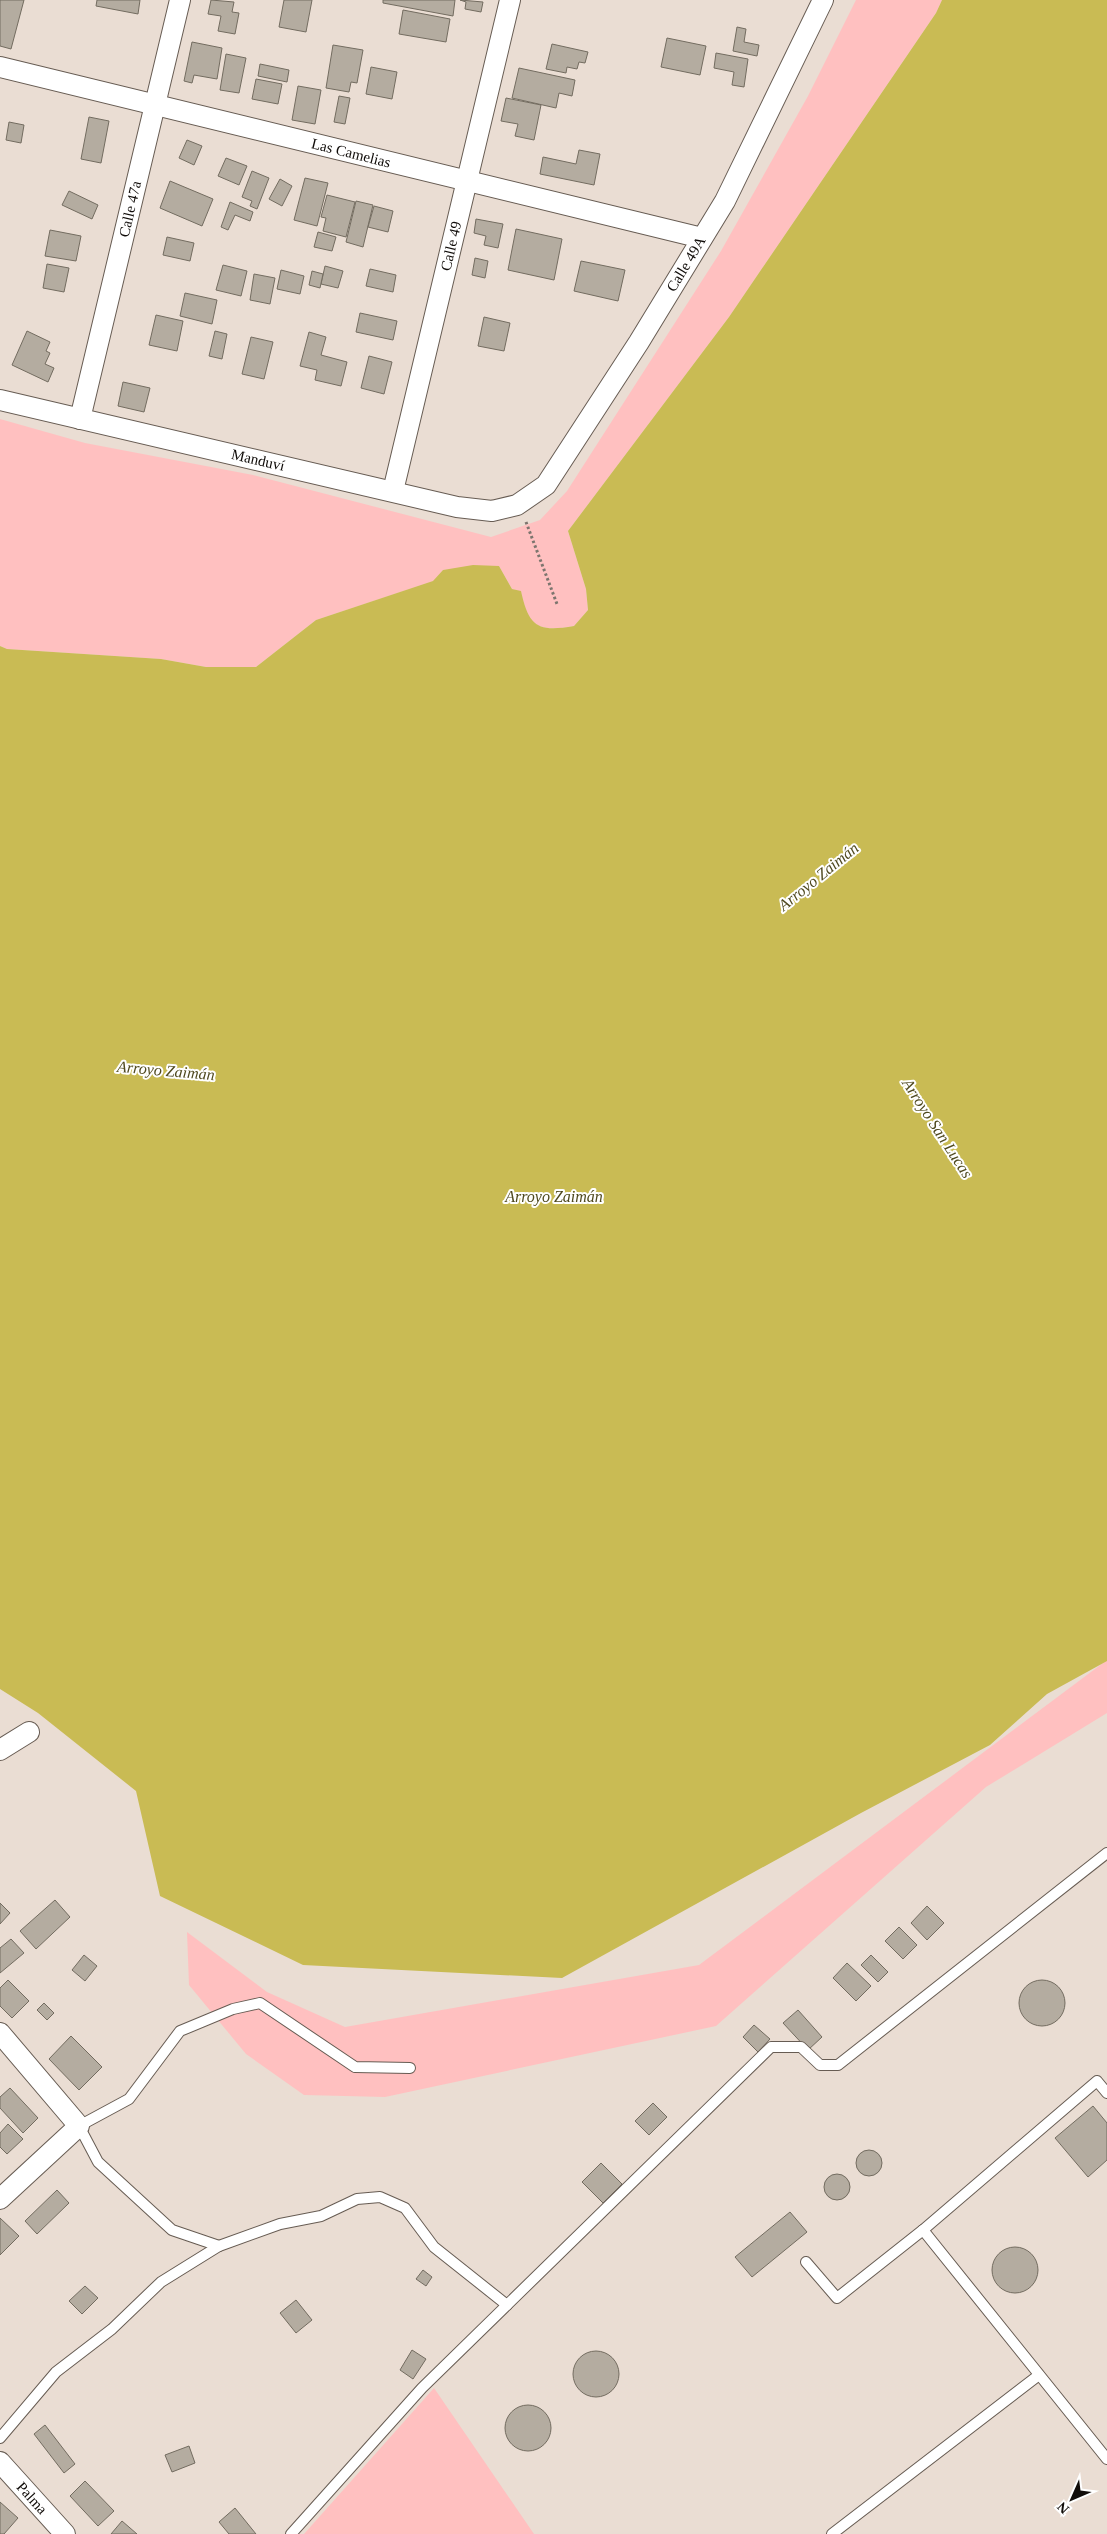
<svg xmlns="http://www.w3.org/2000/svg" width="1107" height="2534" font-family="Georgia,serif">
  <style>
    .green { fill: #ffc0c0 }
    .water { fill: #c9bb54 }
    .building { fill: #b4aca0; stroke: #736c60 }
    .lines { fill: none; stroke-linecap: round; stroke-linejoin: round }
    .service-casing { stroke: #675c53; stroke-width: 12 }
    .minor-casing { stroke: #675c53; stroke-width: 22 }
    .path { stroke: #7d756e; stroke-width: 3; stroke-dasharray: 2.5 2.5; stroke-linecap: butt }
    .service { stroke: #fff; stroke-width: 10 }
    .minor { stroke: #fff; stroke-width: 20 }
    .labels { text-anchor: middle; stroke-width: 4; stroke-linejoin: round; paint-order: stroke }
    .street-label { font-size: 15px; fill: #100c09; stroke: #fff }
    .water-label { font-size: 16px; font-style: italic; fill: #4f491f; stroke: #fff }
  </style>
  <rect width="100%" height="100%" fill="#eaddd3"/>
  <g class="green">
    <path d="M856,0h86l-6,13 -207,304 -161,214 18,58 2,21 -14,16c-35,6 -45,2 -53,-34l-9,-3 -13,-23 -56,4 -9,11 -118,39 -60,47h-50l-45,-8 -154,-10 -7,-3v-227l85,24 168,32 238,62 49,-17 27,-29 154,-240 87,-155z"/>
    <polygon points="1107,1660 1107,1713 986,1787 716,2026 385,2097 304,2095 246,2054 189,1985 187,1932 267,1992 345,2027 699,1965"/>
    <polygon points="434,2388 534,2534 304,2534"/>
  </g>
  <path class="water" d="M942,0h165v1661l-60,33 -57,51 -129,68 -299,165 -259,-13 -143,-69 -24,-105 -98,-78 -38,-24v-1043l7,3 154,10 45,8h50l60,-47 117,-39 10,-11 30,-5 26,1 13,23 9,2c8,37 18,41 53,35l14,-16 -2,-21 -18,-58 161,-214 207,-304z"/>
  <g class="building">
    <polygon points="0,0 24,0 11,49 0,46"/>
    <polygon points="97,0 140,0 138,14 96,6"/>
    <polygon points="211,0 234,2 232,12 239,13 235,34 218,31 221,16 208,14"/>
    <polygon points="284,0 312,0 306,32 279,27"/>
    <polygon points="383,0 455,0 453,16 383,3"/>
    <polygon points="460,0 483,2 481,12 465,9 466,2"/>
    <polygon points="403,10 450,19 446,42 399,34"/>
    <polygon points="737,27 746,29 744,42 759,45 757,56 733,51"/>
    <polygon points="667,38 706,46 700,75 661,67"/>
    <polygon points="192,42 222,48 217,79 194,75 192,83 184,81"/>
    <polygon points="552,44 588,52 585,63 579,62 577,69 567,67 566,73 546,69"/>
    <polygon points="333,45 363,50 357,83 351,82 349,92 326,88"/>
    <polygon points="716,53 748,59 744,87 732,85 734,72 714,68"/>
    <polygon points="226,54 246,58 239,93 220,90"/>
    <polygon points="260,64 289,70 287,82 258,76"/>
    <polygon points="371,67 397,72 392,99 366,94"/>
    <polygon points="519,68 575,80 572,96 559,93 556,108 512,98"/>
    <polygon points="256,79 282,84 278,104 252,99"/>
    <polygon points="298,86 321,90 315,124 292,120"/>
    <polygon points="339,96 350,98 345,124 334,122"/>
    <polygon points="506,98 541,105 534,140 515,136 518,124 501,121"/>
    <polygon points="89,117 109,121 101,163 81,159"/>
    <polygon points="9,122 24,125 21,143 6,140"/>
    <polygon points="187,140 202,146 194,165 179,158"/>
    <polygon points="579,150 600,154 594,185 540,174 543,157 576,164"/>
    <polygon points="226,158 247,166 239,185 218,176"/>
    <polygon points="252,171 269,178 257,209 250,206 252,201 242,197"/>
    <polygon points="305,178 328,183 317,226 294,220"/>
    <polygon points="280,179 292,186 282,206 269,199"/>
    <polygon points="170,181 213,199 202,226 160,208"/>
    <polygon points="69,191 98,205 92,219 62,205"/>
    <polygon points="327,195 355,202 346,237 323,231 326,218 321,217"/>
    <polygon points="356,201 373,205 363,247 346,242"/>
    <polygon points="230,202 253,212 250,221 235,215 228,230 221,227"/>
    <polygon points="374,206 393,211 388,232 368,227"/>
    <polygon points="476,219 503,224 498,248 484,245 486,236 474,233"/>
    <polygon points="516,229 562,239 554,280 508,270"/>
    <polygon points="50,230 81,236 76,261 45,256"/>
    <polygon points="318,232 336,237 332,251 314,247"/>
    <polygon points="167,237 194,243 190,261 163,255"/>
    <polygon points="475,258 488,261 485,278 472,275"/>
    <polygon points="581,261 625,270 618,301 574,291"/>
    <polygon points="47,264 69,268 64,292 43,288"/>
    <polygon points="223,265 247,271 241,296 216,290"/>
    <polygon points="325,266 343,271 338,288 321,284"/>
    <polygon points="370,269 396,275 393,292 366,286"/>
    <polygon points="281,270 304,276 300,294 277,289"/>
    <polygon points="312,271 323,274 320,288 309,285"/>
    <polygon points="254,274 275,278 270,304 250,300"/>
    <polygon points="185,293 217,300 212,324 180,316"/>
    <polygon points="360,313 397,321 393,340 356,332"/>
    <polygon points="156,315 183,321 177,351 149,345"/>
    <polygon points="484,317 510,323 504,351 478,346"/>
    <polygon points="27,331 50,342 46,351 50,353 45,364 54,368 48,382 12,365"/>
    <polygon points="215,331 227,334 222,359 209,356"/>
    <polygon points="309,332 326,337 321,355 347,362 341,386 315,380 317,370 300,366"/>
    <polygon points="251,337 273,342 264,379 242,374"/>
    <polygon points="369,356 392,362 384,394 361,388"/>
    <polygon points="123,382 150,388 144,412 118,406"/>
    <polygon points="55,1900 70,1917 36,1949 20,1931"/>
    <polygon points="0,1903 10,1913 0,1924"/>
    <polygon points="927,1906 944,1923 927,1940 911,1923"/>
    <polygon points="899,1927 917,1945 903,1959 885,1941"/>
    <polygon points="11,1939 24,1953 0,1973 0,1948"/>
    <polygon points="84,1955 97,1966 85,1981 72,1970"/>
    <polygon points="871,1955 888,1972 878,1982 861,1965"/>
    <polygon points="847,1963 871,1986 856,2001 833,1978"/>
    <polygon points="8,1980 29,2001 12,2018 0,2006 0,1988"/>
    <circle cx="1042" cy="2003" r="23"/>
    <polygon points="44,2003 54,2013 47,2020 37,2010"/>
    <polygon points="798,2010 822,2037 808,2050 783,2023"/>
    <polygon points="754,2025 770,2039 758,2052 743,2037"/>
    <polygon points="71,2036 102,2067 79,2090 49,2059"/>
    <polygon points="10,2088 38,2118 23,2133 0,2108 0,2097"/>
    <polygon points="653,2103 667,2117 649,2135 635,2121"/>
    <polygon points="1093,2106 1107,2123 1107,2160 1088,2177 1055,2138"/>
    <polygon points="8,2124 23,2139 7,2154 0,2147 0,2133"/>
    <circle cx="869" cy="2163" r="13"/>
    <polygon points="601,2163 622,2184 603,2203 582,2182"/>
    <circle cx="837" cy="2187" r="13"/>
    <polygon points="57,2190 69,2203 37,2234 25,2221"/>
    <polygon points="790,2212 807,2232 752,2277 735,2257"/>
    <polygon points="0,2218 19,2236 0,2255"/>
    <circle cx="1015" cy="2270" r="23"/>
    <polygon points="423,2270 432,2277 426,2286 416,2279"/>
    <polygon points="85,2286 98,2298 82,2314 69,2301"/>
    <polygon points="296,2300 312,2320 296,2333 280,2313"/>
    <polygon points="412,2350 426,2359 413,2379 400,2370"/>
    <circle cx="596" cy="2374" r="23"/>
    <circle cx="528" cy="2428" r="23"/>
    <polygon points="45,2425 75,2464 64,2473 34,2434"/>
    <polygon points="189,2446 195,2463 172,2472 165,2455"/>
    <polygon points="85,2481 114,2511 98,2526 70,2496"/>
    <polygon points="0,2502 18,2518 4,2534 0,2534"/>
    <polygon points="235,2508 256,2534 229,2534 219,2522"/>
    <polygon points="122,2521 137,2534 111,2534"/>
  </g>
  <g class="lines">
    <g class="service-casing">
      <g id="service">
        <polyline points="923,2230 1107,2459"/>
        <polyline points="219,2246 172,2230 98,2162 79,2126 129,2099 180,2031 233,2009 260,2003 355,2067 410,2068"/>
        <polyline points="806,2262 837,2298 923,2230 1097,2081 1107,2093"/>
        <polyline points="0,2438 56,2372 112,2329 161,2282 219,2246 280,2224 321,2216 357,2199 380,2197 405,2208 434,2247 507,2305"/>
        <polyline points="291,2534 422,2388 771,2047 801,2047 820,2065 838,2065 1107,1853"/>
        <polyline points="832,2534 1039,2375"/>
      </g>
    </g>
    <g class="minor-casing">
      <g id="minor">
        <polyline points="0,67 702,238"/>
        <polyline points="0,400 457,507 492,511 517,505 546,485 639,342 725,201 823,0"/>
        <polyline points="80,419 180,0"/>
        <polyline points="393,491 510,0"/>
        <polyline points="0,1750 29,1732"/>
        <polyline points="0,2033 79,2126 0,2199"/>
        <polyline points="0,2462 65,2534"/>
      </g>
    </g>
    <polyline class="path" points="526,522 557,604"/>
    <use href="#service" class="service"/>
    <use href="#minor" class="minor"/>
  </g>
  <g class="labels">
    <g class="street-label">
      <text transform="translate(351 153) rotate(14)" y="5">Las Camelias</text>
      <text transform="translate(130 209) rotate(-77)" y="5">Calle 47a</text>
      <text transform="translate(451 246) rotate(-77)" y="5">Calle 49</text>
      <text transform="translate(686 264) rotate(-59)" y="5">Calle 49A</text>
      <text transform="translate(258 460) rotate(13)" y="5">Manduví</text>
      <text transform="translate(32 2498) rotate(48)" y="5">Palma</text>
    </g>
    <g class="water-label">
      <text transform="translate(818 876) rotate(-39)" y="6">Arroyo Zaimán</text>
      <text transform="translate(166 1070) rotate(5)" y="6">Arroyo Zaimán</text>
      <text transform="translate(938 1128) rotate(57)" y="6">Arroyo San Lucas</text>
      <text x="554" y="1202">Arroyo Zaimán</text>
    </g>
  </g>
  <g transform="translate(1072 2499) rotate(225)" stroke="#ffffff" stroke-width="4" paint-order="stroke">
  <path d="M0-4L9 19L0 12L-9 19Z" fill="#100c09"/>
  <text y="-8" font-size="14" font-weight="bold" text-anchor="middle" fill="#100c09">N</text>
  </g>
</svg>
